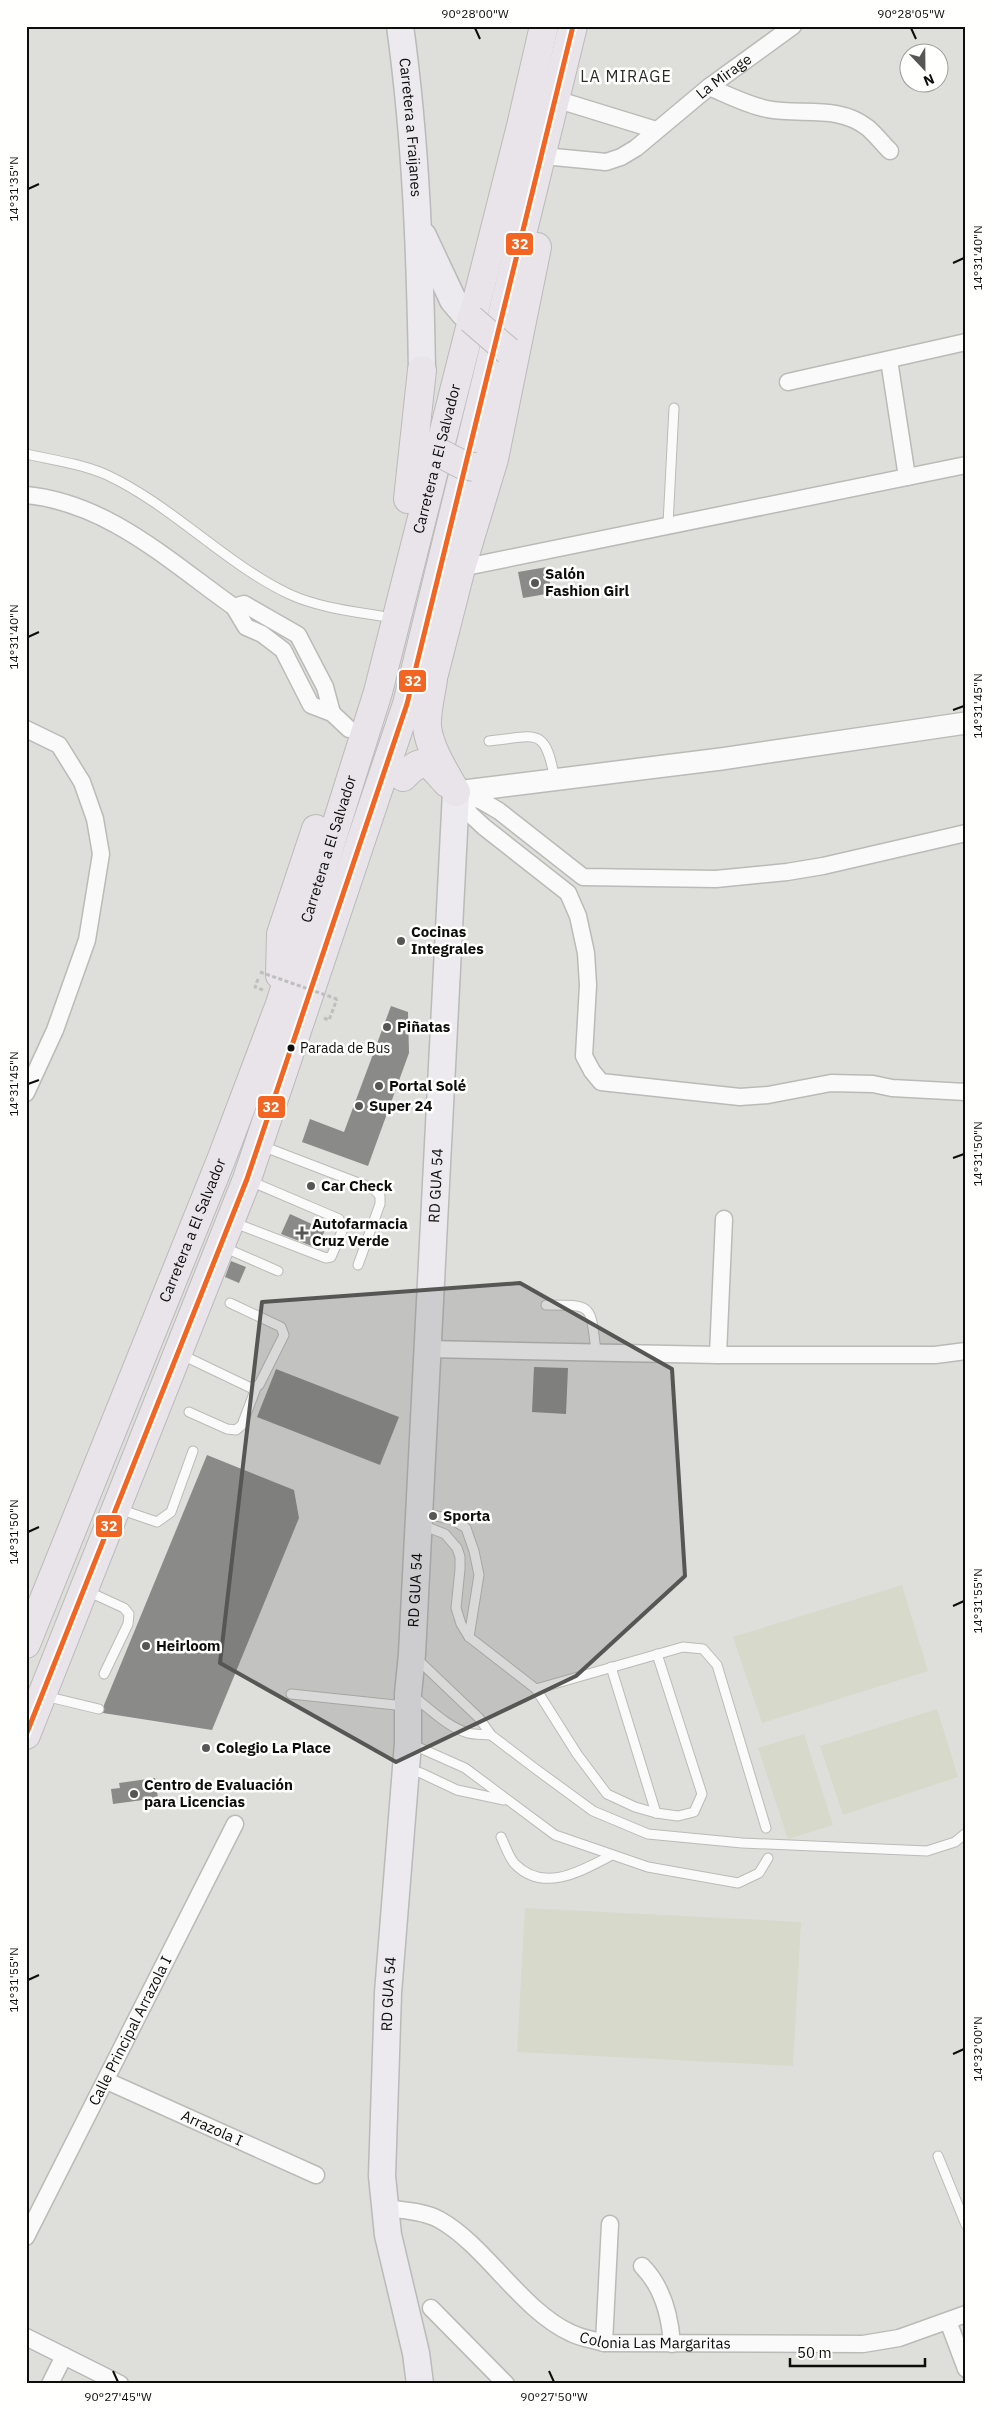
<svg xmlns="http://www.w3.org/2000/svg" width="992" height="2410" font-family="'IBM Plex Sans',sans-serif">
  <style>
    .green { fill: #d7d9ca }
    .building { fill: #8a8b88 }
    .lines { fill: none; stroke-linecap: round; stroke-linejoin: round }
    .service-casing { stroke: #babbb8; stroke-width: 11 }
    .minor-casing { stroke: #babbb8; stroke-width: 19 }
    .tertiary-casing { stroke: #babbb8; stroke-width: 24 }
    .primary-casing { stroke: #babab8; stroke-width: 29 }
    .trunk-casing { stroke: #babab8; stroke-width: 30 }
    .path { stroke: #bebebe; stroke-width: 3; stroke-dasharray: 4 2.5; stroke-linecap: butt }
    .service { stroke: #fafafa; stroke-width: 9 }
    .minor { stroke: #fafafa; stroke-width: 16 }
    .tertiary { stroke: #fafafa; stroke-width: 21 }
    .primary { stroke: #eceaee; stroke-width: 26 }
    .trunk { stroke: #e8e4ea; stroke-width: 28 }
    .trunk-bridge-casing { stroke: #babab8; stroke-width: 30; stroke-linecap: butt }
    .path-bridge { stroke: #bebebe; stroke-width: 3; stroke-dasharray: 4 2.5; stroke-linecap: butt }
    .trunk-bridge { stroke: #e8e4ea; stroke-width: 28 }
    .bus-1-casing { stroke: #fffffe; stroke-width: 9 }
    .bus-1 { stroke: #f26522; stroke-width: 5 }
    .marked { fill: #565654; fill-opacity: 0.2; stroke: #565654; stroke-width: 4; stroke-linejoin: round }
    .ticks { fill: none; stroke: #0d0d0b; stroke-width: 2 }
    .poi-dot { fill: #565654; stroke: #fffffe; stroke-width: 2 }
    .bus-dot { fill: #0d0d0b; stroke: #fffffe; stroke-width: 2 }
    .labels { text-anchor: middle; stroke-width: 5; stroke-linejoin: round; paint-order: stroke }
    .bus-label { font-size: 14px; fill: #0d0d0b; stroke: #fffffe; text-anchor: start }
    .street-label { font-size: 15px; fill: #0d0d0b; stroke: #fffffe }
    .poi-label { font-size: 15px; font-weight: bold; fill: #0d0d0b; stroke: #fffffe; text-anchor: start }
    .neighbourhood-label { font-size: 16px; letter-spacing: 1px; fill: #2c2c28; stroke: #fffffe }
    .line-badge { stroke: #fffffe; stroke-width: 2 }
    .badge-label { font-size: 14px; text-anchor: middle; font-weight: bold; fill: #fff }
    .neatline { fill: none; stroke: #0d0d0b; stroke-width: 2 }
    .ticks-label { font-size: 12px; text-anchor: middle; fill: #0d0d0b }
  </style>
  <rect width="100%" height="100%" fill="#dedfdb"/>
  <g class="green">
    <polygon points="902,1585 928,1671 762,1723 733,1637"/>
    <polygon points="937,1709 958,1777 843,1815 820,1746"/>
    <polygon points="804,1734 833,1825 788,1839 758,1748"/>
    <polygon points="525,1908 801,1922 793,2066 517,2052"/>
  </g>
  <g class="building">
    <polygon points="547,567 552,593 523,598 518,572"/>
    <polygon points="391,1006 408,1012 409,1053 368,1166 302,1142 310,1119 344,1132"/>
    <polygon points="290,1214 325,1230 317,1248 281,1234"/>
    <polygon points="231,1261 246,1267 239,1283 225,1277"/>
    <polygon points="534,1367 568,1368 566,1414 532,1412"/>
    <polygon points="276,1369 399,1417 380,1465 257,1417"/>
    <polygon points="207,1455 294,1490 299,1518 212,1730 103,1713 104,1705"/>
    <polygon points="155,1778 158,1798 113,1804 111,1789 120,1788 119,1783"/>
  </g>
  <g class="lines">
    <g class="service-casing">
      <g id="service">
        <path d="M26,454c27,6 56,10 81,21 66,31 117,88 182,119 28,13 61,17 92,22"/>
        <polyline points="668,524 674,408"/>
        <path d="M489,741c49,-5 56,-15 66,39"/>
        <polyline points="262,1146 374,1189 380,1196 380,1204 358,1265"/>
        <polyline points="232,1222 326,1258 331,1257 343,1229 339,1219 250,1181"/>
        <polyline points="223,1247 278,1271"/>
        <path d="M546,1305c48,0 44,-1 50,46"/>
        <polyline points="180,1354 251,1388 259,1385 284,1335 281,1327 230,1303"/>
        <polyline points="189,1412 227,1429 236,1430 242,1425 256,1388"/>
        <polyline points="119,1509 157,1522 171,1512 193,1451"/>
        <polyline points="422,1513 451,1519 466,1528 474,1551 479,1575 469,1637"/>
        <polyline points="422,1525 445,1534 457,1548 460,1557 460,1569 456,1608 461,1624 469,1637 536,1689 577,1754 607,1794 635,1807 656,1813 678,1816 694,1812 702,1794 657,1654"/>
        <polyline points="87,1591 124,1608 129,1614 128,1624 104,1674"/>
        <polyline points="416,1658 479,1718 491,1735 533,1767 593,1811 648,1834 742,1843 927,1851 955,1842 966,1833"/>
        <polyline points="611,1667 656,1813"/>
        <polyline points="536,1689 683,1647 703,1649 717,1665 766,1828"/>
        <polyline points="291,1694 405,1706"/>
        <path d="M411,1695c19,13 34,31 57,38 7,2 16,1 23,2"/>
        <polyline points="45,1696 99,1709"/>
        <polyline points="411,1744 465,1768 555,1835 648,1867 738,1883 759,1873 768,1858"/>
        <polyline points="408,1769 421,1773 457,1790 504,1800"/>
        <path d="M501,1837c4,8 8,21 14,27 29,30 68,6 97,-9"/>
        <polyline points="938,2156 966,2225"/>
      </g>
    </g>
    <g class="minor-casing">
      <g id="minor">
        <path d="M709,87c19,8 38,18 58,22 34,7 71,-5 101,19 8,7 15,16 22,23"/>
        <polyline points="565,102 656,130"/>
        <path id="s1" d="M554,157l52,5 15,-5 15,-9 73,-61 84,-61"/>
        <polyline points="889,360 907,477"/>
        <polyline points="788,382 966,342"/>
        <path d="M26,495c82,8 143,66 208,112l12,20 16,7 21,16 28,55 21,8 17,16"/>
        <polyline points="461,568 966,465"/>
        <polyline points="234,607 244,604 298,635 325,687 332,713"/>
        <polyline points="26,729 59,745 82,782 95,819 101,854 87,940 55,1030 26,1093"/>
        <polyline points="456,793 470,814 484,827 568,893 578,916 586,953 588,985 584,1056 592,1071 601,1082 740,1097 768,1095 831,1083 873,1084 892,1088 966,1092"/>
        <polyline points="457,793 482,801 499,811 583,877 716,879 787,872 823,866 966,833"/>
        <polyline points="427,1349 718,1355 935,1355 966,1351"/>
        <polyline points="718,1355 724,1219"/>
        <path id="s2" d="M107,2081l209,94"/>
        <path id="s3" d="M383,2208c18,2 41,3 57,12 46,26 82,91 131,113 10,5 23,7 33,10l259,1 36,-6 67,-24"/>
        <path id="s4" d="M26,2237l209,-413"/>
        <path d="M642,2266c21,21 28,49 30,78"/>
        <polyline points="431,2308 506,2384"/>
        <polyline points="948,2321 966,2369"/>
        <polyline points="26,2337 120,2384"/>
        <polyline points="604,2343 610,2224"/>
        <polyline points="50,2384 64,2356"/>
      </g>
    </g>
    <g class="tertiary-casing">
      <polyline id="tertiary" points="456,792 721,759 966,723"/>
    </g>
    <g class="primary-casing">
      <g id="primary">
        <path id="s5" d="M400,26c16,115 20,228 22,344"/>
        <polyline points="423,236 453,300 464,313"/>
        <path id="s6" d="M420,2384l-4,-31 -28,-118 -6,-59 6,-183 20,-250v-49l4,-40 44,-862"/>
      </g>
    </g>
    <g class="trunk-casing">
      <g id="trunk">
        <polyline points="408,499 422,370"/>
        <polyline points="434,674 461,568 494,459 537,247"/>
        <path d="M433,679c-2,15 -7,33 -6,48 3,23 18,45 29,65"/>
        <path d="M403,777c22,-23 26,-14 44,6"/>
        <polyline points="280,975 281,934 316,829"/>
        <path id="s7" d="M26,1644l195,-484 59,-156 98,-312 143,-566 23,-100"/>
        <polyline points="26,1735 247,1179 407,704 573,26"/>
      </g>
    </g>
    <g class="path">
      <polyline points="258,979 255,987 263,990"/>
      <polyline points="324,1018 329,1020 337,999"/>
    </g>
    <use href="#service" class="service"/>
    <use href="#minor" class="minor"/>
    <use href="#tertiary" class="tertiary"/>
    <use href="#primary" class="primary"/>
    <use href="#trunk" class="trunk"/>
    <g class="trunk-bridge-casing">
      <g id="trunk-bridge">
        <polyline points="471,319 508,351"/>
        <polyline points="438,452 463,465 474,467"/>
      </g>
    </g>
    <polyline class="path-bridge" points="260,972 337,999"/>
    <use href="#trunk-bridge" class="trunk-bridge"/>
    <g class="bus-1-casing">
      <polyline id="bus-1" points="26,1735 247,1179 407,704 573,26"/>
    </g>
    <use href="#bus-1" class="bus-1"/>
  </g>
  <path class="marked" d="M520,1283l152,86 13,207 -109,100 -180,86 -176,-99 42,-361z"/>
  <path class="ticks" d="M475,28l5,11M911,28l5,11M28,189l11,-5M953,263l11,-5M28,637l11,-5M953,710l11,-4M28,1084l11,-4M953,1158l11,-4M28,1532l11,-5M953,1606l11,-5M28,1980l11,-5M953,2054l11,-5M113,2371l5,11M549,2371l5,11"/>
  <g class="poi-dot">
    <circle cx="535" cy="583" r="5"/>
    <circle cx="401" cy="941" r="5"/>
    <circle cx="387" cy="1027" r="5"/>
    <circle cx="379" cy="1086" r="5"/>
    <circle cx="359" cy="1106" r="5"/>
    <circle cx="311" cy="1186" r="5"/>
    <path d="M299.5 1225.5h5v5h5v5h-5v5h-5v-5h-5v-5h5z"/>
    <circle cx="433" cy="1516" r="5"/>
    <circle cx="146" cy="1646" r="5"/>
    <circle cx="206" cy="1748" r="5"/>
    <circle cx="134" cy="1794" r="5"/>
  </g>
  <circle class="bus-dot" cx="291" cy="1048" r="4.5"/>
  <g class="labels">
    <g class="bus-label">
      <text x="300" y="1053">Parada de Bus</text>
    </g>
    <g class="street-label">
      <text dy="5" stroke="none"><textPath href="#s1" startOffset="199">La Mirage</textPath></text>
      <text dy="5" stroke="none"><textPath href="#s5" startOffset="102">Carretera a Fraijanes</textPath></text>
      <text dy="5" stroke="none"><textPath href="#s7" startOffset="1256">Carretera a El Salvador</textPath></text>
      <text dy="5" stroke="none"><textPath href="#s7" startOffset="851">Carretera a El Salvador</textPath></text>
      <text dy="5" stroke="none"><textPath href="#s6" startOffset="1204">RD GUA 54</textPath></text>
      <text dy="5" stroke="none"><textPath href="#s7" startOffset="446">Carretera a El Salvador</textPath></text>
      <text dy="5" stroke="none"><textPath href="#s6" startOffset="799">RD GUA 54</textPath></text>
      <text dy="5" stroke="none"><textPath href="#s6" startOffset="394">RD GUA 54</textPath></text>
      <text dy="5" stroke="none"><textPath href="#s4" startOffset="231">Calle Principal Arrazola I</textPath></text>
      <text dy="5" stroke="none"><textPath href="#s2" startOffset="115">Arrazola I</textPath></text>
      <text dy="5" stroke="none"><textPath href="#s3" startOffset="318">Colonia Las Margaritas</textPath></text>
    </g>
    <g class="poi-label">
      <text x="545" y="579">Salón<tspan x="545" dy="17">Fashion Girl</tspan></text>
      <text x="411" y="937">Cocinas<tspan x="411" dy="17">Integrales</tspan></text>
      <text x="397" y="1032">Piñatas</text>
      <text x="389" y="1091">Portal Solé</text>
      <text x="369" y="1111">Super 24</text>
      <text x="321" y="1191">Car Check</text>
      <text x="312" y="1229">Autofarmacia<tspan x="312" dy="17">Cruz Verde</tspan></text>
      <text x="443" y="1521">Sporta</text>
      <text x="156" y="1651">Heirloom</text>
      <text x="216" y="1753">Colegio La Place</text>
      <text x="144" y="1790">Centro de Evaluación<tspan x="144" dy="17">para Licencias</tspan></text>
    </g>
    <g class="neighbourhood-label">
      <text x="626" y="82">LA MIRAGE</text>
    </g>
  </g>
  <g class="line-badge">
    <rect x="505" y="232" width="29" height="24" rx="5" fill="#f26522"/>
    <rect x="398" y="669" width="29" height="24" rx="5" fill="#f26522"/>
    <rect x="257" y="1095" width="29" height="24" rx="5" fill="#f26522"/>
    <rect x="95" y="1514" width="28" height="24" rx="5" fill="#f26522"/>
  </g>
  <g class="badge-label">
    <text x="520" y="249">32</text>
    <text x="413" y="686">32</text>
    <text x="271" y="1112">32</text>
    <text x="109" y="1531">32</text>
  </g>
  <rect width="992" height="2410" fill="none" stroke="#fffffe" stroke-width="55"/>
  <g transform="translate(924 68) rotate(158)"><circle r="24" fill="#fffffe" stroke="#9e9e9d"/>
  <path d="M0-4L9 19L0 12L-9 19Z" fill="#565654"/>
  <text y="-8" font-size="14" font-weight="bold" text-anchor="middle" fill="#0d0d0b">N</text>
  </g>
  <path d="M790 2358v8h135v-8" fill="none" stroke="#0d0d0b" stroke-width="2.5"/>
  <text x="797" y="2358" font-size="15" fill="#0d0d0b" stroke="#fffffe" stroke-width="4" paint-order="stroke">50 m</text>
  <rect x="28" y="28" width="936" height="2354" class="neatline"/>
  <g class="ticks-label">
    <text x="475" y="18">90°28'00"W</text>
    <text x="911" y="18">90°28'05"W</text>
    <text transform="translate(14 189) rotate(-90)" y="4">14°31'35"N</text>
    <text transform="translate(978 258) rotate(-90)" y="4">14°31'40"N</text>
    <text transform="translate(14 637) rotate(-90)" y="4">14°31'40"N</text>
    <text transform="translate(978 706) rotate(-90)" y="4">14°31'45"N</text>
    <text transform="translate(14 1084) rotate(-90)" y="4">14°31'45"N</text>
    <text transform="translate(978 1154) rotate(-90)" y="4">14°31'50"N</text>
    <text transform="translate(14 1532) rotate(-90)" y="4">14°31'50"N</text>
    <text transform="translate(978 1601) rotate(-90)" y="4">14°31'55"N</text>
    <text transform="translate(14 1980) rotate(-90)" y="4">14°31'55"N</text>
    <text transform="translate(978 2049) rotate(-90)" y="4">14°32'00"N</text>
    <text x="118" y="2401">90°27'45"W</text>
    <text x="554" y="2401">90°27'50"W</text>
  </g>
</svg>
